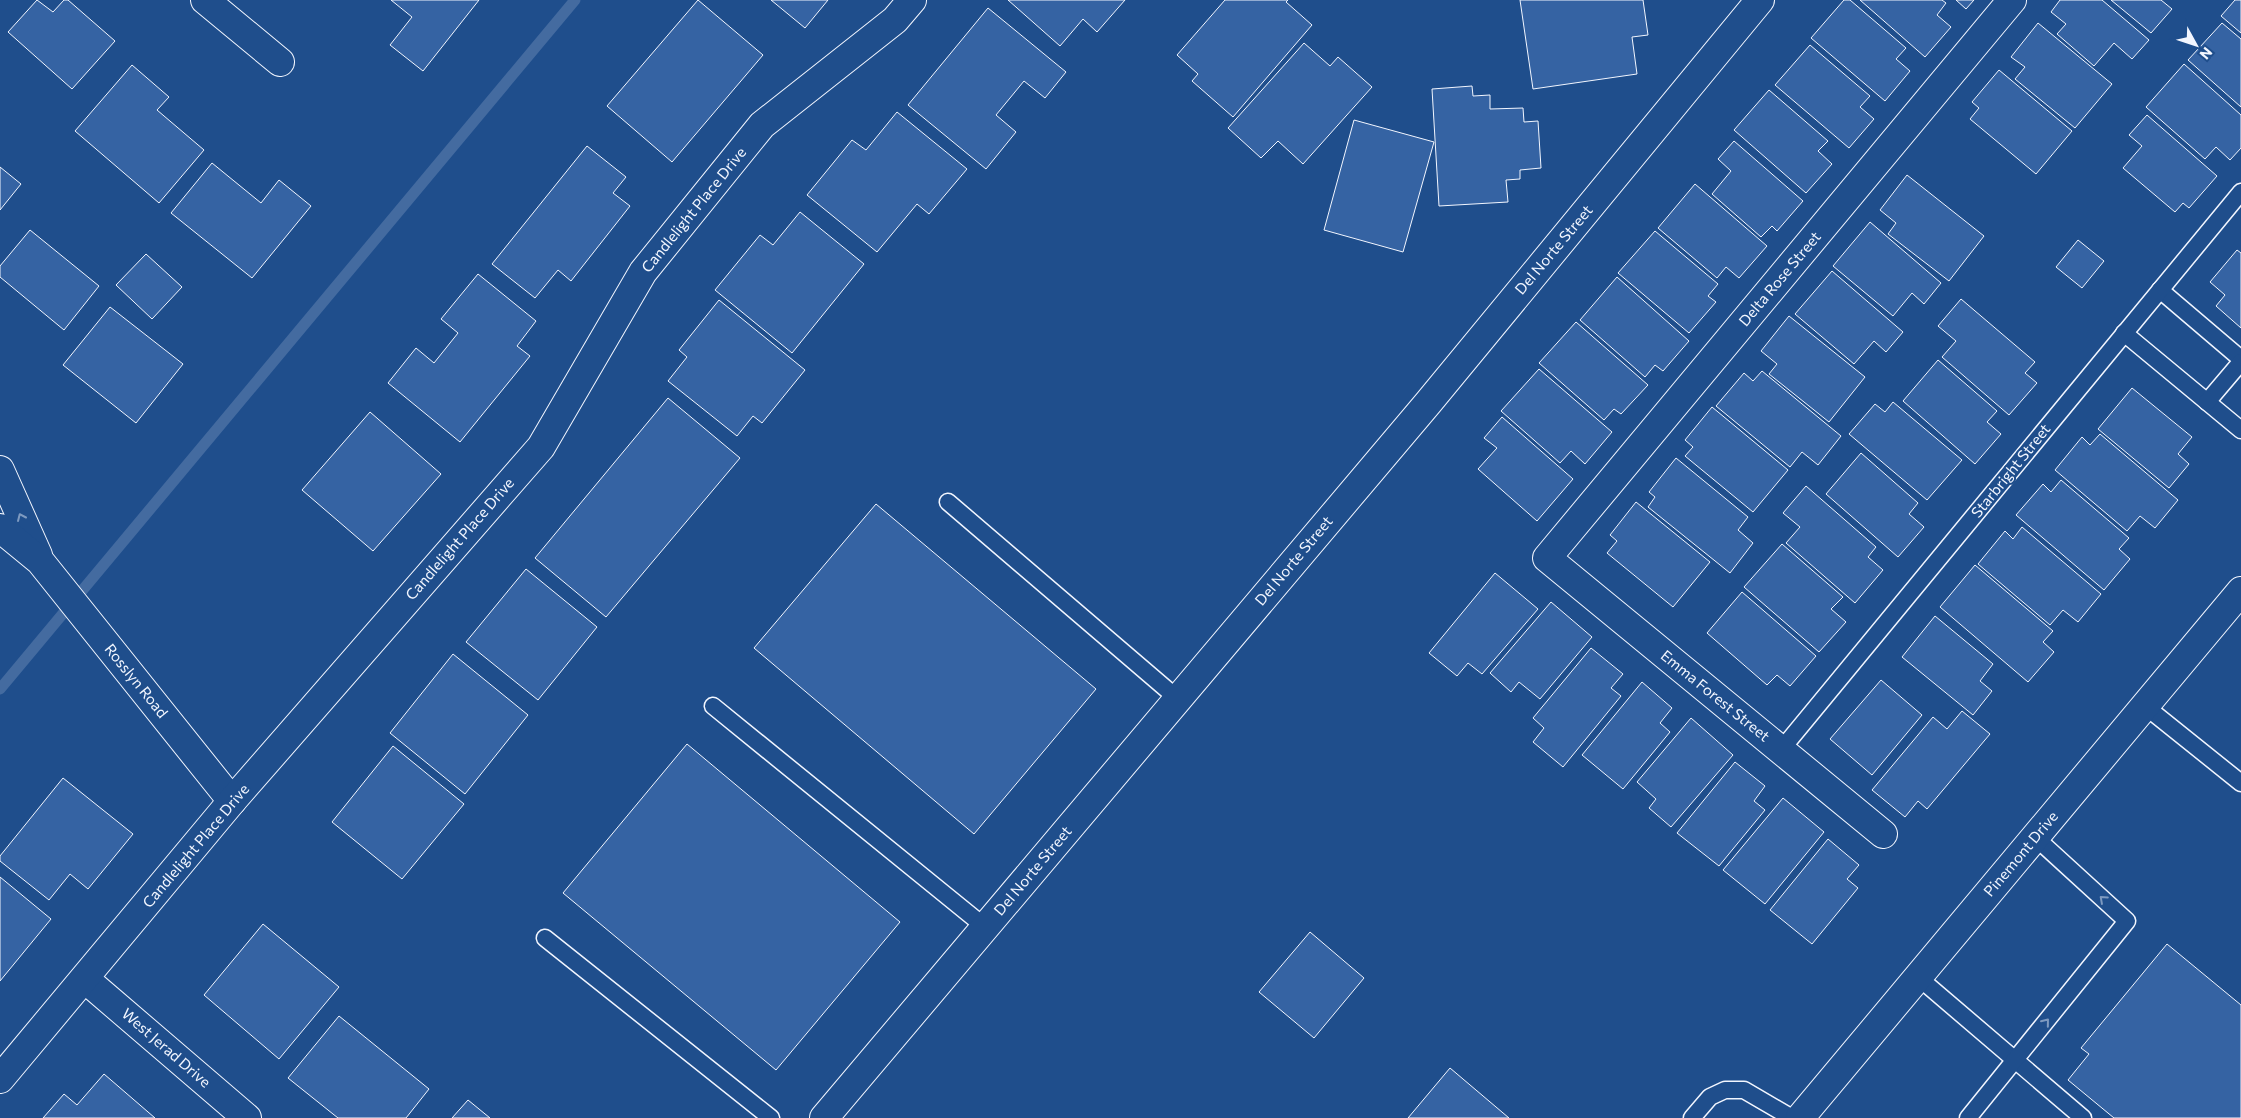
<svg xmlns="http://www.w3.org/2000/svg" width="2241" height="1118" font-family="Commissioner,sans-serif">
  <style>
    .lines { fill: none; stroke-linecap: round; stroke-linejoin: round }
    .stream { stroke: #446ba0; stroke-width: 11 }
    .building { fill: #3563a3; stroke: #f2f6ff }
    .service-casing { stroke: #f2f6ff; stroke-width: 19 }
    .minor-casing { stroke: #f2f6ff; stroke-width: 30 }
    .secondary-casing { stroke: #f2f6ff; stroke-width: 30 }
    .service { stroke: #1f4e8c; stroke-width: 16 }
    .minor { stroke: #1f4e8c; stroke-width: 28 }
    .secondary { stroke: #1f4e8c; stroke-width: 28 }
    .oneway { stroke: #7e9ac0 }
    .labels { text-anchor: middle; stroke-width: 4; stroke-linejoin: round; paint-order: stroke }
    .street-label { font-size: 15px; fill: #f2f6ff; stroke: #1f4e8c }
  </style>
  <rect width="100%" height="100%" fill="#1f4e8c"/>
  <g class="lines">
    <polyline class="stream" points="0,689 575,0"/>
  </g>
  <g class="building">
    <polygon points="37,0 53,12 64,0 68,0 115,41 72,89 8,32"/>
    <polygon points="391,0 479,0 423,71 390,45 412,17"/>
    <polygon points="698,0 763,55 672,162 607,106"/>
    <polygon points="771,0 828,0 805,28"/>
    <polygon points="1008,0 1125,0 1097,32 1083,19 1060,46"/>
    <polygon points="1225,0 1288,0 1286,2 1312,25 1233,117 1192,81 1198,74 1177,55"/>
    <polygon points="1520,0 1643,0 1648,35 1632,37 1637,74 1533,89"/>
    <polygon points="1844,0 1850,0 1906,48 1896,59 1910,71 1885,101 1811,38"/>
    <polygon points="1860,0 1942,0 1946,3 1937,15 1951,27 1925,57"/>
    <polygon points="1956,0 1974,0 1966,9"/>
    <polygon points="2060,0 2102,0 2149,40 2132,59 2114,43 2094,66 2057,34 2066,24 2051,12"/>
    <polygon points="2111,0 2161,0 2172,9 2151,33"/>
    <polygon points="2235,0 2241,0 2241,33 2221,16"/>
    <polygon points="988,8 1066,72 1045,98 1024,81 996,115 1016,132 986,169 908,105"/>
    <polygon points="2038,23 2112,84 2075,128 2015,79 2025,67 2011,57"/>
    <polygon points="2222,23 2241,39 2241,107 2188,60"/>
    <polygon points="1304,43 1330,66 1338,57 1372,87 1303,164 1278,141 1261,158 1228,128"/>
    <polygon points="1810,45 1870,96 1860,107 1874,119 1849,148 1775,85"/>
    <polygon points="2184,64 2241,115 2241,148 2230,160 2216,147 2205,159 2146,107"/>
    <polygon points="132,65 169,97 157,110 204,150 159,203 75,131"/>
    <polygon points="1999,70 2072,131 2036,174 1970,119 1979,108 1972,102"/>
    <polygon points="1472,86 1473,96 1490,95 1490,109 1523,108 1524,122 1538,121 1541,168 1520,170 1520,179 1506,180 1508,202 1439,206 1432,89"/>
    <polygon points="1769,90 1828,141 1818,151 1832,164 1806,193 1734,130"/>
    <polygon points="897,112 967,169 929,214 917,204 877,252 807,195 852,140 866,150"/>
    <polygon points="2147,115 2217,176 2189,208 2183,203 2175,212 2123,168 2142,146 2129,135"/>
    <polygon points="1354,120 1434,142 1403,252 1324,230"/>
    <polygon points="1734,141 1803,201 1777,231 1772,226 1761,237 1712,194 1731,171 1718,159"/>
    <polygon points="587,146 626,177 613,193 630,206 571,281 558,270 535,298 492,264"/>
    <polygon points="212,163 261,203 279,180 311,206 252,278 171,213"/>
    <polygon points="0,167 21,184 0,210"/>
    <polygon points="1907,175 1984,236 1949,281 1888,234 1896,223 1880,210"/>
    <polygon points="1695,184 1767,246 1739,278 1726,267 1717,278 1658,228"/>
    <polygon points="800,212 864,264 792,353 715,290 760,235 773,245"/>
    <polygon points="1870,222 1941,283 1924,304 1912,293 1893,316 1833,266"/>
    <polygon points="30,230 99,286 64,330 0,277 0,266"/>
    <polygon points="1655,231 1718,284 1708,296 1716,302 1689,333 1618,273"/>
    <polygon points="2078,240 2104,261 2082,288 2056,267"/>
    <polygon points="2237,250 2241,253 2241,328 2216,306 2225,295 2210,282"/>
    <polygon points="146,254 182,287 152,319 116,285"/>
    <polygon points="1832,271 1903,332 1886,352 1874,341 1854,364 1795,314"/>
    <polygon points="478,274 536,321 517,346 530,356 460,442 388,383 416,348 434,363 458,333 441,319"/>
    <polygon points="1617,277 1689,341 1663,371 1655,365 1645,377 1580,320"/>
    <polygon points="1961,299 2035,362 2025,373 2037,383 2009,415 1942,357 1956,341 1938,326"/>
    <polygon points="719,300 805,370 762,423 753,416 737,436 668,381 687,357 679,350"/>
    <polygon points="110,307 183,364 136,423 63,365"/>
    <polygon points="1789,316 1865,377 1829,422 1769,374 1777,364 1761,351"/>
    <polygon points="1576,322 1648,385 1621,414 1614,409 1604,420 1539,363"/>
    <polygon points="1938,360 1997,411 1987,422 2001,434 1975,464 1903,401"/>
    <polygon points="1539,369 1612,432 1585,464 1571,451 1560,463 1501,411"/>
    <polygon points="1762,371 1841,436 1818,465 1802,452 1790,467 1716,406 1744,373 1753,381"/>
    <polygon points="2132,388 2192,437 2178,454 2189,464 2169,488 2098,429"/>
    <polygon points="668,398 740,458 606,617 535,558"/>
    <polygon points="1893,402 1962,460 1927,500 1849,434 1875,404 1885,412"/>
    <polygon points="1712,407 1788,470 1753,512 1685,456 1693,447 1685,440"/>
    <polygon points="370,412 441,474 373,551 302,490"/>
    <polygon points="1502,417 1573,479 1537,521 1478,469 1497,448 1484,438"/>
    <polygon points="2100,434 2178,500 2155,528 2140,516 2127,531 2055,470 2082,437 2090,445"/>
    <polygon points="1861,453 1918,503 1909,514 1924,527 1898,557 1826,494"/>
    <polygon points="1676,458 1748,517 1738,530 1753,543 1730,573 1648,507 1655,497 1649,492"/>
    <polygon points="2061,480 2129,538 2119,549 2130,559 2104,590 2016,515 2043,484 2051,492"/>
    <polygon points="1806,486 1876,547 1868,557 1883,570 1855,603 1786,543 1800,527 1783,513"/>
    <polygon points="1636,502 1710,562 1673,607 1607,553 1617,541 1610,535"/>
    <polygon points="876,504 1096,689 974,834 754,648"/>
    <polygon points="2022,527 2101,594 2078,622 2063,610 2050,625 1978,564 2005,531 2013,539"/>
    <polygon points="1782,544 1843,597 1831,609 1846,622 1819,652 1744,587"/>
    <polygon points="1975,565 2053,631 2043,642 2054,652 2028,682 1940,607"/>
    <polygon points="526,569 597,627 538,700 466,642"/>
    <polygon points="1495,573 1538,609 1482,674 1468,663 1457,676 1429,653"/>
    <polygon points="1742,592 1816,656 1790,686 1777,675 1767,685 1707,633"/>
    <polygon points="1551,602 1592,637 1540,699 1519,682 1511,692 1490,673"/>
    <polygon points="1935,616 1993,664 1980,681 1992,691 1973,715 1902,657"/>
    <polygon points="1591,648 1623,674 1611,688 1621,696 1563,767 1533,742 1544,728 1533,718"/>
    <polygon points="453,654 528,715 465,794 390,733"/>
    <polygon points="1881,680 1922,715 1872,775 1830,739"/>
    <polygon points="1642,682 1672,708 1660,723 1670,732 1623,789 1582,755"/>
    <polygon points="1962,711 1990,734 1927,809 1918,801 1905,817 1872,790 1933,717 1947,729"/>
    <polygon points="1691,718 1733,755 1671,827 1649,808 1656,799 1637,782"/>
    <polygon points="687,744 900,922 776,1070 563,893"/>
    <polygon points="393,746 464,804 402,879 332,822"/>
    <polygon points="1735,762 1765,786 1754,801 1765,810 1719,866 1677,833"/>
    <polygon points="63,778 133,834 88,889 70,874 49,900 0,861 0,856"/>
    <polygon points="1783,798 1824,832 1765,904 1723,870"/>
    <polygon points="1828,839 1859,865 1847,879 1858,888 1812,944 1770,910"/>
    <polygon points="0,877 51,919 0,981"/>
    <polygon points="263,924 339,987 279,1059 204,995"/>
    <polygon points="1310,932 1364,978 1314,1038 1259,992"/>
    <polygon points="2167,944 2241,1005 2241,1118 2114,1118 2068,1080 2089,1054 2081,1048"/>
    <polygon points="339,1016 429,1089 406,1118 338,1118 288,1078"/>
    <polygon points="1450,1068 1509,1118 1408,1118"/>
    <polygon points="104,1074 155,1118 43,1118 64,1094 77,1105"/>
    <polygon points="468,1100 490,1118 452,1118"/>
  </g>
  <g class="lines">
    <g class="service-casing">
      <g id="service">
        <polyline points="2160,290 2241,359"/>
        <polyline points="2124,333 2241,430"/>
        <polyline points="2207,402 2241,362"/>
        <polyline points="948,502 1178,699"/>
        <polyline points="713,706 985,927"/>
        <polyline points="2145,706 2241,783"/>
        <polyline points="1781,750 2241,192"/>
        <polyline points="545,938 771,1118"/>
        <polyline points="1918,977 2083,1118"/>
        <polyline points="1692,1118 1710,1097 1725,1090 1744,1090 1792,1118"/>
        <polyline points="1968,1118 2127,921 2035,837"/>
      </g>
    </g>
    <g class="minor-casing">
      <g id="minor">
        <polyline points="205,0 280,62"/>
        <polyline points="0,470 38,555"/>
        <polyline points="0,528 40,561 232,801"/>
        <polyline points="1883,834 1547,558 2012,0"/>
        <polyline points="85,979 247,1118"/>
        <polyline points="0,1079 232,801 541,447 643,272 762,125 895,20 912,0"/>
        <polyline points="824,1118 1428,403 1760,0"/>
      </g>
    </g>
    <g class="secondary-casing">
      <polyline id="secondary" points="1800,1118 2241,591"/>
    </g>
    <use href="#service" class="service"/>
    <use href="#minor" class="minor"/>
    <use href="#secondary" class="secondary"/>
  </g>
  <defs><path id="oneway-chevron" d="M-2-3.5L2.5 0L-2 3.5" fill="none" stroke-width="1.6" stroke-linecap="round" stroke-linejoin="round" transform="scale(1.25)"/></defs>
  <g class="oneway">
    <use href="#oneway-chevron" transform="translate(21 517) rotate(-114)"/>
    <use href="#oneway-chevron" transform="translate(2103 899) rotate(-138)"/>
    <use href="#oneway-chevron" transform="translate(2046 1022) rotate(-51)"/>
  </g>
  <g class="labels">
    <g class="street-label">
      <text transform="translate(694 210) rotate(-51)" y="5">Candlelight Place Drive</text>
      <text transform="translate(1554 250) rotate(-50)" y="5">Del Norte Street</text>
      <text transform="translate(1780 279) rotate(-50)" y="5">Delta Rose Street</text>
      <text transform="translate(2011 471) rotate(-51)" y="5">Starbright Street</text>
      <text transform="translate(460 539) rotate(-49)" y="5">Candlelight Place Drive</text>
      <text transform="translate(1294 561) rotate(-50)" y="5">Del Norte Street</text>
      <text transform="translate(136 681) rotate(51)" y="5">Rosslyn Road</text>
      <text transform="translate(1715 696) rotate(39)" y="5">Emma Forest Street</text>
      <text transform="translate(196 846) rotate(-50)" y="5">Candlelight Place Drive</text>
      <text transform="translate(2021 854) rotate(-50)" y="5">Pinemont Drive</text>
      <text transform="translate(1033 871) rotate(-50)" y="5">Del Norte Street</text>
      <text transform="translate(166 1048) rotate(41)" y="5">West Jerad Drive</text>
    </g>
  </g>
  <g transform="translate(2196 45) rotate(130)" stroke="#1f4e8c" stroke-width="4" paint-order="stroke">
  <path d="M0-4L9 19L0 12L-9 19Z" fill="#f2f6ff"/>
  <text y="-8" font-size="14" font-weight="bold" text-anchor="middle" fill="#f2f6ff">N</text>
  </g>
</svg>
